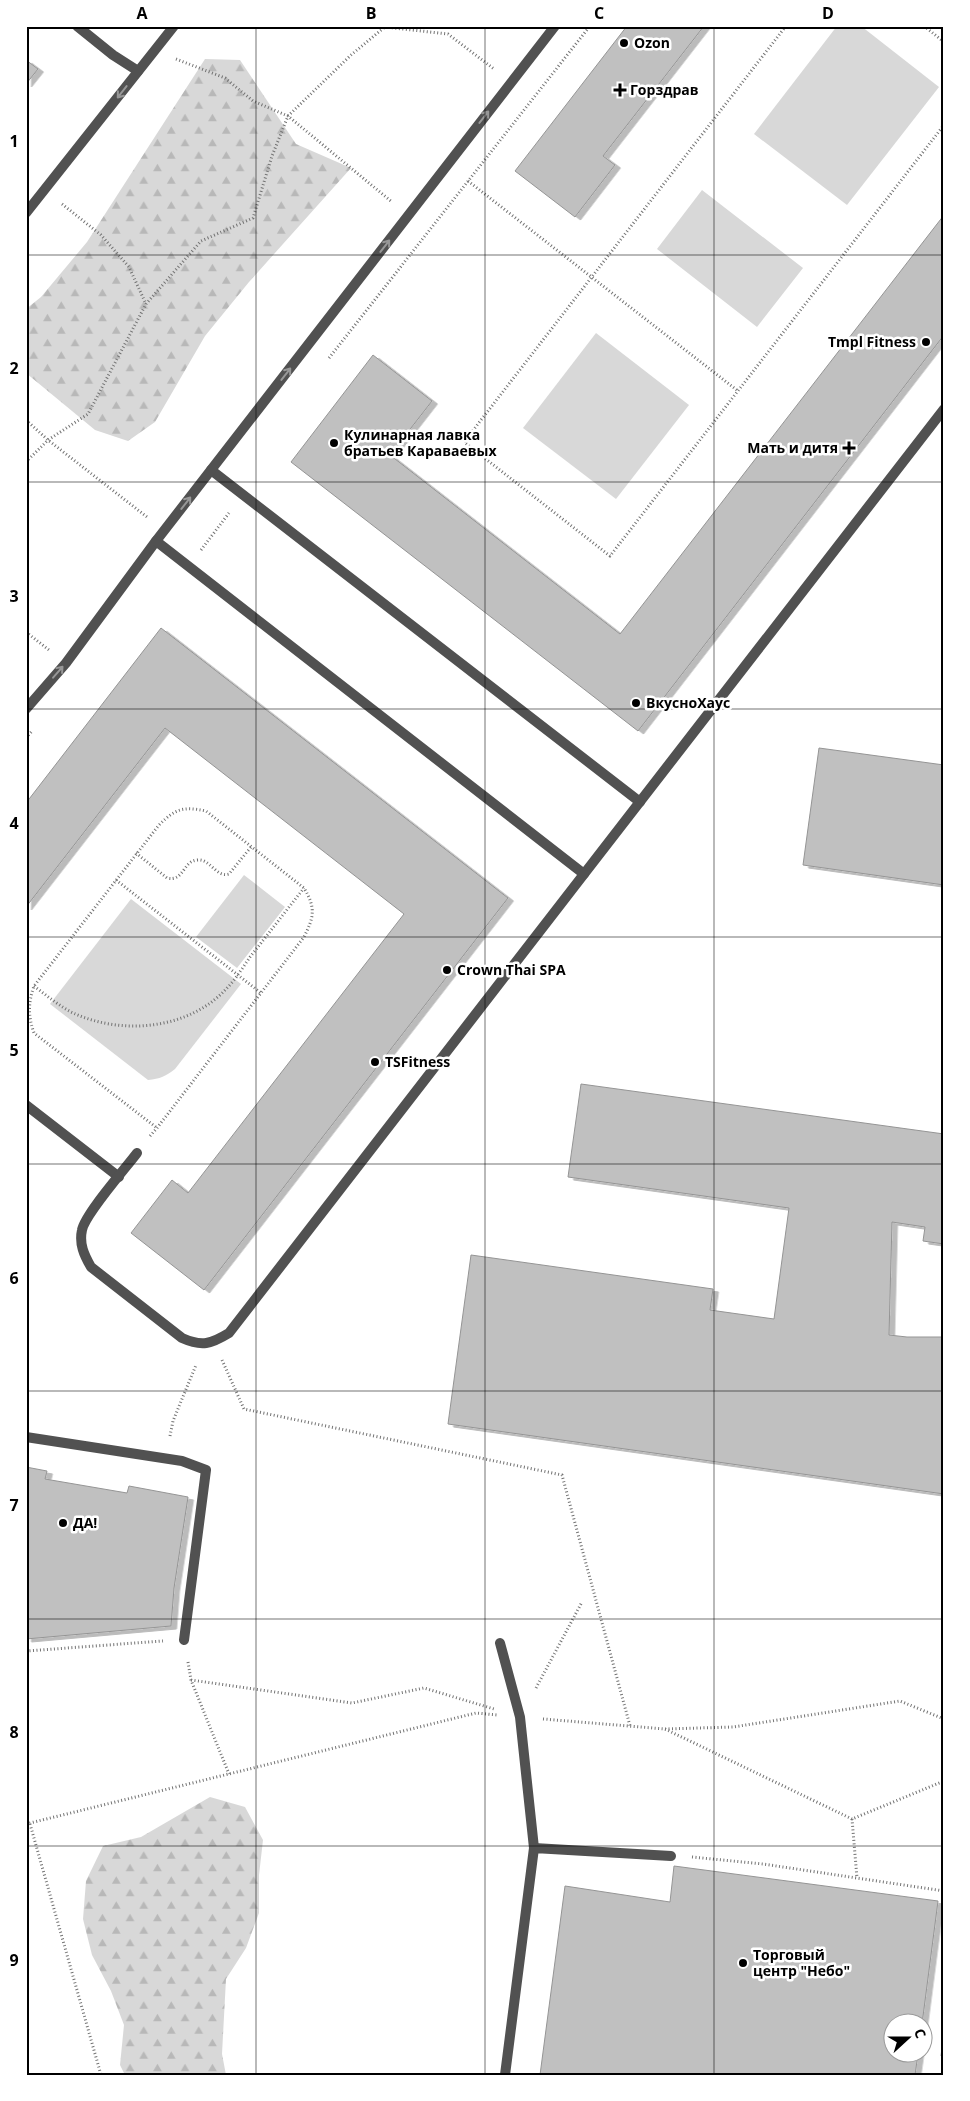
<svg xmlns="http://www.w3.org/2000/svg" width="970" height="2101" font-family="'Open Sans',sans-serif">
  <style>
    .green { fill: #d8d8d8 }
    .forest { fill: url(#forest-firs) }
    .building { fill: #c0c0c0; stroke: #959595; filter: url(#shadow) }
    .lines { fill: none; stroke-linecap: round; stroke-linejoin: round }
    .path { stroke: #737373; stroke-width: 3; stroke-dasharray: 1 2.5; stroke-linecap: butt }
    .lane { stroke: #515151; stroke-width: 10 }
    .oneway { stroke: #979797 }
    .grid { fill: none; stroke: #000; stroke-width: 1; stroke-opacity: 0.55 }
    .poi-dot { fill: #000; stroke: #fff; stroke-width: 2 }
    .labels { text-anchor: middle; stroke-width: 5; stroke-linejoin: round; paint-order: stroke }
    .poi-label { font-size: 14px; font-weight: bold; fill: #000; stroke: #fff; text-anchor: start }
    .neatline { fill: none; stroke: #000; stroke-width: 2 }
    .grid-label { font-size: 16px; text-anchor: middle; font-weight: bold; fill: #000 }
  </style>
  <defs>
    <pattern id="forest-firs" width="22" height="20" patternUnits="userSpaceOnUse" patternTransform="scale(1.25)"><rect width="22" height="20" fill="#d8d8d8"/><path d="M5 1l3.5 6h-7zM16 11l3.5 6h-7z" fill="#b8b8b8"/></pattern>
    <filter id="shadow"><feDropShadow dx="5.5" dy="3" stdDeviation="0" flood-color="#0004"/></filter>
  </defs>
  <rect width="100%" height="100%" fill="#fff"/>
  <g class="green">
    <polygon points="837,26 861,26 939,87 847,205 754,134"/>
    <polygon points="702,190 803,268 757,327 657,249"/>
    <polygon points="596,333 689,405 616,499 523,428"/>
    <polygon points="244,875 285,907 237,968 196,937"/>
    <path d="M131,899l110,85 -66,85c-9,7 -15,10 -27,11l-98,-76z"/>
  </g>
  <g class="forest">
    <polygon points="205,59 240,60 296,144 351,168 249,282 205,336 155,422 128,441 95,430 26,373 26,309 41,297 87,242"/>
    <polygon points="210,1797 245,1807 263,1840 259,1875 259,1913 246,1948 226,1979 222,2054 226,2075 125,2075 120,2065 124,2025 111,1991 92,1955 83,1919 86,1881 103,1846 141,1837"/>
  </g>
  <g class="building">
    <polygon points="627,26 704,26 603,156 615,165 575,217 515,171"/>
    <polygon points="26,60 38,69 26,84"/>
    <polygon points="944,215 944,335 638,731 291,462 373,355 432,401 390,455 620,634"/>
    <polygon points="161,628 508,898 204,1290 131,1233 172,1180 188,1193 404,914 165,728 26,907 26,803"/>
    <polygon points="819,748 944,765 944,885 803,865"/>
    <polygon points="581,1084 944,1134 944,1244 923,1241 925,1227 892,1222 889,1335 907,1337 944,1337 944,1494 448,1424 471,1255 713,1289 710,1310 774,1319 789,1208 568,1177"/>
    <polygon points="26,1467 47,1471 45,1479 127,1493 129,1486 188,1497 174,1588 171,1626 26,1639"/>
    <polygon points="674,1866 938,1901 922,2024 892,2024 892,2054 918,2054 915,2075 540,2075 565,1886 670,1902"/>
    <polygon points="944,2032 944,2057 941,2056"/>
  </g>
  <g class="lines">
    <g class="path">
      <polyline points="786,26 464,442 610,556 944,125"/>
      <polyline points="924,26 944,42"/>
      <polyline points="385,27 448,34 494,69"/>
      <polyline points="176,59 225,78 253,101 288,116 392,202"/>
      <polyline points="468,181 738,391"/>
      <polyline points="62,204 101,235 129,267 146,304"/>
      <polyline points="329,358 590,26"/>
      <polyline points="26,420 48,440 147,517"/>
      <polyline points="26,462 48,440 88,414 146,304 201,241 253,218 272,156 288,116 351,55 386,26"/>
      <polyline points="201,550 229,513"/>
      <polyline points="26,632 49,650"/>
      <polyline points="26,738 32,731"/>
      <path d="M136,853l31,25c17,4 16,-17 30,-18 13,-2 19,18 32,14l22,-27"/>
      <polyline points="116,880 261,993"/>
      <path d="M34,986c12,9 24,19 37,26 50,24 118,18 156,-24 9,-9 16,-21 23,-31 18,-23 36,-46 54,-69"/>
      <path d="M150,1136l7,-8 147,-191c10,-20 12,-29 0,-49l-98,-77c-23,-5 -31,-2 -47,14l-125,161c-6,17 -6,30 0,47l123,95"/>
      <polyline points="222,1360 244,1409 562,1475 630,1726"/>
      <polyline points="170,1436 173,1421 196,1365"/>
      <polyline points="26,1651 163,1641"/>
      <polyline points="188,1662 191,1680 229,1774"/>
      <polyline points="191,1680 352,1703 424,1688 494,1709"/>
      <polyline points="536,1688 582,1602"/>
      <polyline points="543,1719 665,1729 852,1819 944,1781"/>
      <polyline points="665,1729 733,1727 900,1701 944,1719"/>
      <polyline points="852,1819 857,1878"/>
      <polyline points="26,1824 476,1713 497,1715"/>
      <polyline points="30,1824 101,2075"/>
      <polyline points="692,1857 763,1864 944,1891"/>
    </g>
    <g class="lane">
      <polyline points="77,26 113,55 138,71"/>
      <polyline points="26,213 174,26"/>
      <polyline points="211,470 640,802"/>
      <polyline points="26,709 66,663 156,541 555,26"/>
      <polyline points="584,874 944,409"/>
      <polyline points="26,1105 119,1177"/>
      <path d="M137,1153c-12,16 -52,61 -55,77 -3,14 2,25 9,37l91,71c20,9 29,6 47,-5l355,-459 -428,-333"/>
      <polyline points="26,1437 182,1461 206,1470 184,1640"/>
      <polyline points="500,1643 520,1717 534,1848"/>
      <polyline points="505,2075 534,1848 671,1856"/>
    </g>
  </g>
  <defs><path id="oneway-shaft" d="M-6 0H5M1.5-3L5.5 0L1.5 3" fill="none" stroke-width="1.6" stroke-linecap="round" stroke-linejoin="round" transform="scale(1.25)"/></defs>
  <g class="oneway">
    <use href="#oneway-shaft" transform="translate(122 92) rotate(128)"/>
    <use href="#oneway-shaft" transform="translate(484 117) rotate(-52)"/>
    <use href="#oneway-shaft" transform="translate(385 246) rotate(-52)"/>
    <use href="#oneway-shaft" transform="translate(286 374) rotate(-52)"/>
    <use href="#oneway-shaft" transform="translate(186 503) rotate(-52)"/>
    <use href="#oneway-shaft" transform="translate(58 672) rotate(-49)"/>
  </g>
  <path class="grid" d="M256,26v2049M485,26v2049M714,26v2049M26,255h918M26,482h918M26,709h918M26,937h918M26,1164h918M26,1391h918M26,1619h918M26,1846h918"/>
  <g class="poi-dot">
    <circle cx="624" cy="43" r="5"/>
    <path d="M617.5 82.5h5v5h5v5h-5v5h-5v-5h-5v-5h5z"/>
    <circle cx="926" cy="342" r="5"/>
    <circle cx="334" cy="443" r="5"/>
    <path d="M846.5 440.5h5v5h5v5h-5v5h-5v-5h-5v-5h5z"/>
    <circle cx="636" cy="703" r="5"/>
    <circle cx="447" cy="970" r="5"/>
    <circle cx="375" cy="1062" r="5"/>
    <circle cx="63" cy="1523" r="5"/>
    <circle cx="743" cy="1963" r="5"/>
  </g>
  <g class="labels">
    <g class="poi-label">
      <text x="634" y="48">Ozon</text>
      <text x="630" y="95">Горздрав</text>
      <text x="916" y="347" text-anchor="end">Tmpl Fitness</text>
      <text x="344" y="440">Кулинарная лавка<tspan x="344" dy="16">братьев Караваевых</tspan></text>
      <text x="838" y="453" text-anchor="end">Мать и дитя</text>
      <text x="646" y="708">ВкусноХаус</text>
      <text x="457" y="975">Crown Thai SPA</text>
      <text x="385" y="1067">TSFitness</text>
      <text x="73" y="1528">ДА!</text>
      <text x="753" y="1960">Торговый<tspan x="753" dy="16">центр "Небо"</tspan></text>
    </g>
  </g>
  <rect width="970" height="2101" fill="none" stroke="#ffffff" stroke-width="55"/>
  <g transform="translate(908 2038) rotate(69)"><circle r="24" fill="#ffffff" stroke="#999999"/>
  <path d="M0-4L9 19L0 12L-9 19Z" fill="#000000"/>
  <text y="-8" font-size="14" font-weight="bold" text-anchor="middle" fill="#000000">С</text>
  </g>
  <rect x="28" y="28" width="914" height="2046" class="neatline"/>
  <g class="grid-label">
    <text x="142" y="19">A</text>
    <text x="371" y="19">B</text>
    <text x="599" y="19">C</text>
    <text x="828" y="19">D</text>
    <text x="14" y="147">1</text>
    <text x="14" y="374">2</text>
    <text x="14" y="602">3</text>
    <text x="14" y="829">4</text>
    <text x="14" y="1056">5</text>
    <text x="14" y="1284">6</text>
    <text x="14" y="1511">7</text>
    <text x="14" y="1738">8</text>
    <text x="14" y="1966">9</text>
  </g>
</svg>
